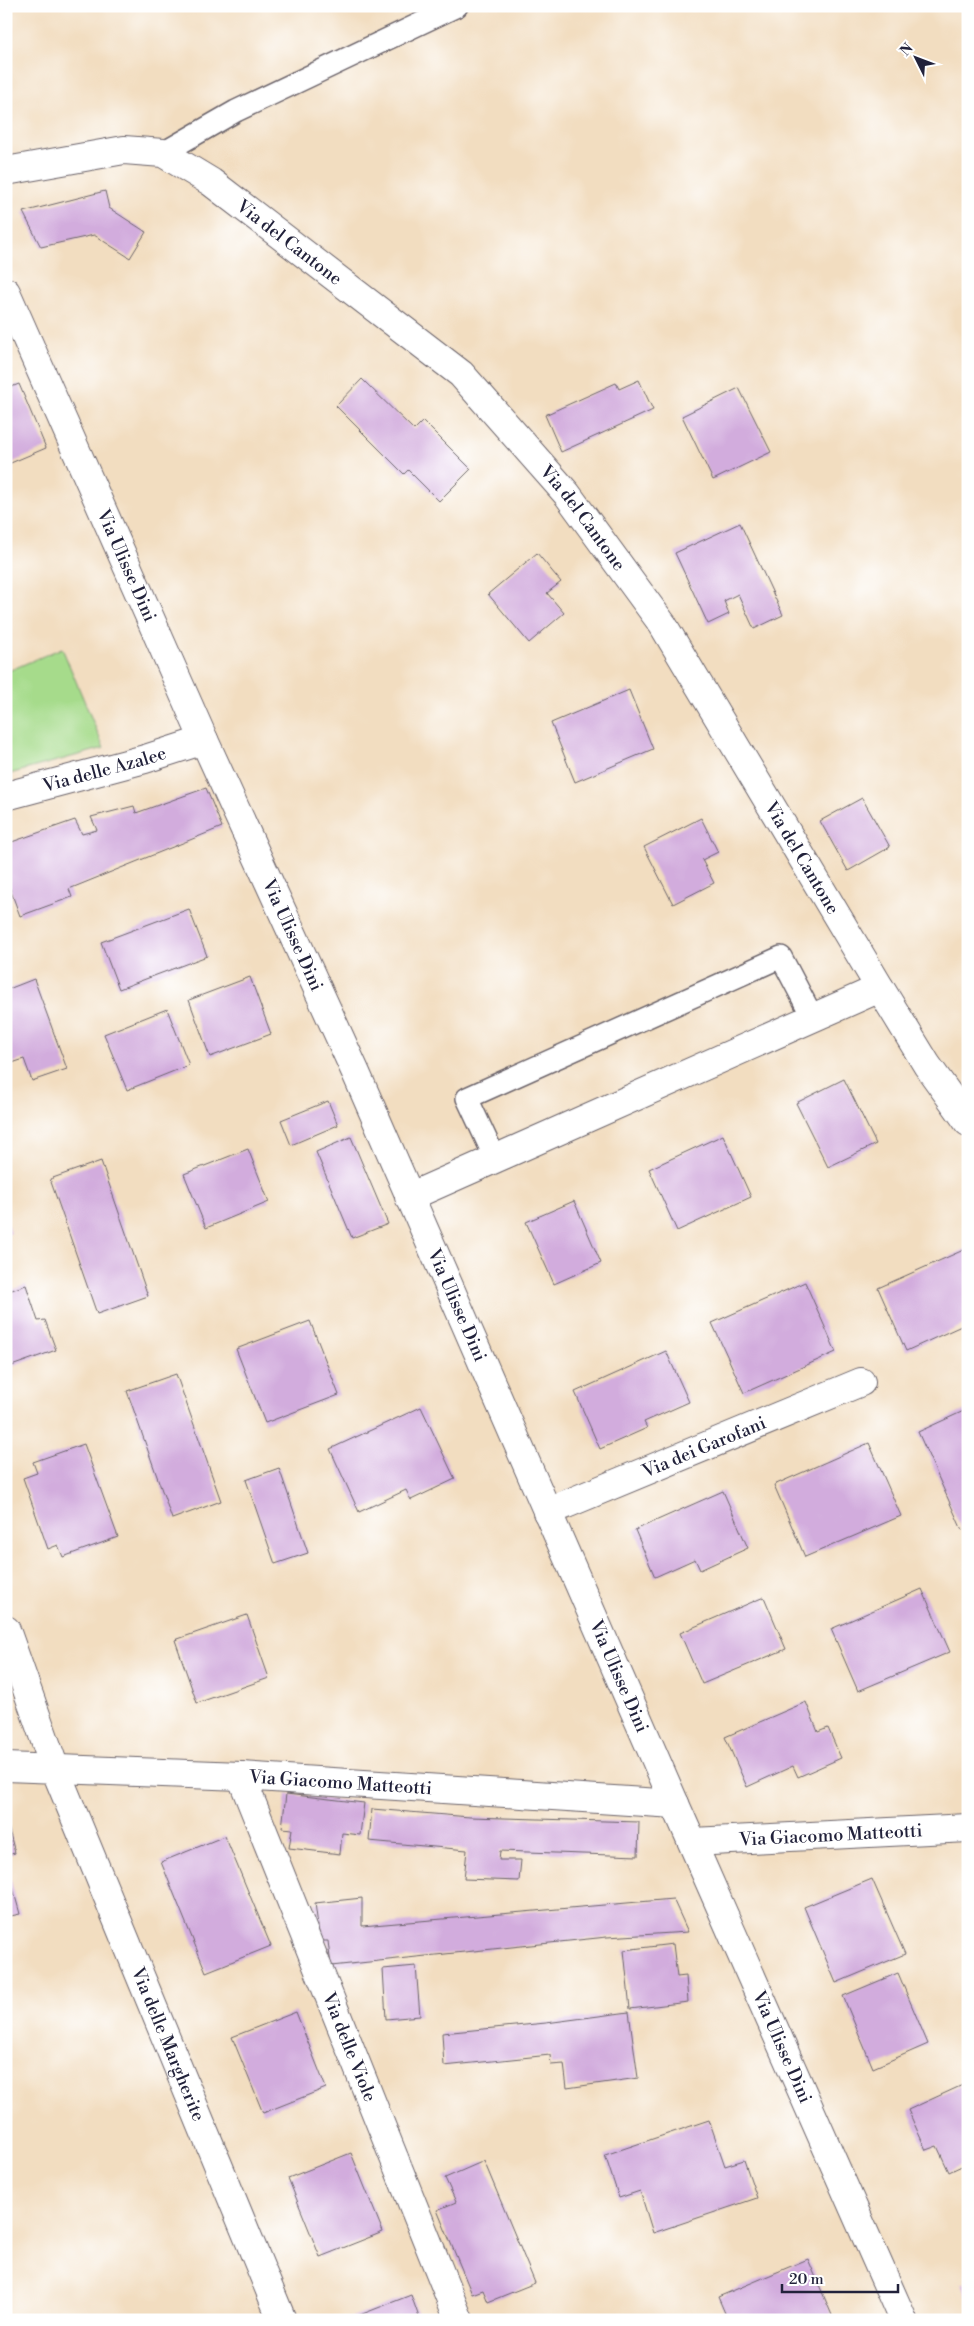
<svg xmlns="http://www.w3.org/2000/svg" width="974" height="2326" font-family="'Libre Bodoni',serif">
  <style>
    .green { fill: #a6db8b; stroke: #647e63 }
    .building { fill: #d2acdd }
    .lines { fill: none; stroke-linecap: round; stroke-linejoin: round }
    .service-casing { stroke: #6b636a; stroke-width: 24 }
    .minor-casing { stroke: #6b636a; stroke-width: 30 }
    .tertiary-casing { stroke: #6b636a; stroke-width: 30 }
    .service { stroke: #fff; stroke-width: 21 }
    .minor { stroke: #fff; stroke-width: 28 }
    .tertiary { stroke: #fff; stroke-width: 28 }
    .labels { text-anchor: middle; stroke-width: 4.5; stroke-linejoin: round; paint-order: stroke }
    .street-label { font-size: 18px; fill: #22223b; stroke: #fff }
  </style>
  <rect width="100%" height="100%" fill="#fff"/>
  <filter id="ink" filterUnits="userSpaceOnUse"><feTurbulence type="fractalNoise" baseFrequency=".02" numOctaves="2"/><feDisplacementMap in="SourceGraphic" scale="10" xChannelSelector="R" yChannelSelector="G"/><feConvolveMatrix kernelMatrix="1 2 1 2 8 2 1 2 1" color-interpolation-filters="sRGB"/></filter>
  <filter id="wash" filterUnits="userSpaceOnUse"><feTurbulence type="fractalNoise" baseFrequency=".0096" numOctaves="4" result="noise"/><feDisplacementMap in="SourceGraphic" scale="20" xChannelSelector="R" yChannelSelector="G"/><feGaussianBlur stdDeviation="1.12" result="paint"/><feColorMatrix in="noise" values="0 0 0 0 0 0 0 0 0 0 0 0 0 0 0 0 0 1.4 0 .05"/><feComposite in="paint" operator="in"/></filter>
  <g filter="url(#wash)">
    <rect width="100%" height="100%" fill="#f2ddc0"/>
    <polygon class="green" points="62,648 104,748 6,775 6,672"/>
    <g id="blocks">
      <g class="building">
        <polygon points="105,191 109,208 146,232 130,258 94,235 41,247 23,212"/>
        <polygon points="362,379 414,430 423,421 471,469 439,501 408,470 404,474 336,406"/>
        <polygon points="639,380 653,410 561,452 545,415 616,383 619,389"/>
        <polygon points="19,384 46,448 6,465 6,389"/>
        <polygon points="739,388 771,452 713,480 682,416"/>
        <polygon points="740,523 783,615 754,629 738,594 724,601 729,614 708,624 675,553"/>
        <polygon points="537,553 561,582 547,593 564,613 529,643 488,594"/>
        <polygon points="629,690 653,749 575,782 551,723"/>
        <polygon points="206,788 222,827 69,889 72,897 20,916 6,878 6,844 75,820 82,834 97,830 91,817 134,806 136,813"/>
        <polygon points="862,798 890,847 848,871 820,821"/>
        <polygon points="701,818 718,852 702,860 714,883 673,904 644,847"/>
        <polygon points="189,909 207,956 119,989 101,942"/>
        <polygon points="250,977 271,1034 210,1057 189,1000"/>
        <polygon points="34,979 67,1069 32,1081 24,1059 6,1065 6,990"/>
        <polygon points="167,1009 189,1065 127,1090 104,1034"/>
        <polygon points="844,1079 876,1144 828,1167 796,1103"/>
        <polygon points="328,1101 338,1125 291,1145 281,1120"/>
        <polygon points="723,1135 751,1197 677,1231 649,1169"/>
        <polygon points="351,1137 388,1224 352,1238 316,1152"/>
        <polygon points="248,1149 269,1202 206,1228 184,1174"/>
        <polygon points="101,1161 148,1296 97,1314 50,1179"/>
        <polygon points="574,1201 601,1263 554,1284 526,1222"/>
        <polygon points="6,1220 11,1233 6,1235"/>
        <polygon points="968,1248 968,1323 906,1351 878,1288"/>
        <polygon points="805,1282 836,1352 744,1393 712,1323"/>
        <polygon points="26,1285 38,1321 45,1320 56,1350 6,1368 6,1292"/>
        <polygon points="310,1321 339,1395 265,1423 236,1349"/>
        <polygon points="666,1351 689,1402 644,1422 647,1428 600,1449 575,1392"/>
        <polygon points="176,1374 221,1501 172,1519 127,1391"/>
        <polygon points="421,1407 455,1479 411,1500 406,1490 359,1512 330,1449"/>
        <polygon points="968,1409 968,1528 962,1530 918,1432"/>
        <polygon points="869,1443 901,1516 805,1557 774,1485"/>
        <polygon points="84,1444 118,1537 63,1557 58,1545 48,1549 23,1478 37,1473 33,1462"/>
        <polygon points="279,1468 308,1553 275,1564 246,1480"/>
        <polygon points="723,1491 748,1548 700,1570 695,1559 655,1577 635,1530"/>
        <polygon points="922,1589 950,1652 858,1691 831,1629"/>
        <polygon points="764,1597 786,1649 702,1684 680,1633"/>
        <polygon points="247,1615 269,1678 197,1703 175,1640"/>
        <polygon points="806,1702 818,1732 828,1728 841,1758 798,1777 793,1766 747,1787 725,1737"/>
        <polygon points="286,1794 364,1803 360,1835 342,1833 340,1854 289,1848 292,1829 282,1828"/>
        <polygon points="372,1809 470,1817 639,1822 638,1856 500,1851 499,1860 521,1860 519,1881 464,1879 467,1850 369,1841"/>
        <polygon points="6,1818 15,1853 6,1855"/>
        <polygon points="225,1836 271,1946 206,1972 161,1862"/>
        <polygon points="6,1863 20,1914 6,1917"/>
        <polygon points="872,1879 905,1954 836,1983 804,1907"/>
        <polygon points="362,1898 362,1926 673,1899 688,1932 607,1937 331,1966 328,1941 320,1941 315,1903"/>
        <polygon points="673,1944 677,1977 686,1976 688,2002 630,2009 624,1950"/>
        <polygon points="416,1966 420,2016 386,2019 383,1969"/>
        <polygon points="898,1973 928,2044 873,2068 843,1996"/>
        <polygon points="296,2012 326,2088 263,2113 232,2037"/>
        <polygon points="629,2012 638,2078 567,2088 564,2064 551,2065 550,2055 444,2066 442,2033 546,2023"/>
        <polygon points="967,2083 968,2163 949,2172 937,2146 926,2150 908,2110"/>
        <polygon points="709,2120 725,2166 744,2160 757,2198 653,2233 640,2191 619,2198 605,2155"/>
        <polygon points="351,2153 383,2232 320,2257 288,2178"/>
        <polygon points="484,2161 535,2283 488,2302 483,2290 472,2294 437,2210 456,2202 445,2178"/>
        <polygon points="808,2259 834,2320 728,2320 718,2297"/>
        <polygon points="968,2282 968,2298 962,2284"/>
        <polygon points="411,2295 420,2320 347,2320"/>
      </g>
    </g>
  </g>
  <g filter="url(#ink)">
    <use href="#blocks" fill-opacity="0" stroke="#6b636a" stroke-width="1"/>
    <g class="lines">
      <g class="service-casing">
        <g id="service">
          <polyline points="163,153 236,111 457,6"/>
          <polyline points="495,1158 467,1098 781,957 813,1018"/>
        </g>
      </g>
      <g class="minor-casing">
        <g id="minor">
          <path id="s1" d="M6,171l118,-21 39,3 48,29 250,192 106,120 96,131 217,363 47,77 41,57"/>
          <path id="s2" d="M6,796l139,-37 59,-19"/>
          <polyline points="409,1197 880,988"/>
          <path id="s3" d="M547,1512l314,-130"/>
          <path id="s4" d="M6,1630l49,139 227,551"/>
          <path id="s5" d="M6,1767l235,9 434,28"/>
          <path id="s6" d="M241,1776l218,544"/>
          <path id="s7" d="M693,1842l275,-14"/>
        </g>
      </g>
      <g class="tertiary-casing">
        <g id="tertiary">
          <path id="s8" d="M6,292l198,448 152,333 319,731 228,516"/>
        </g>
      </g>
      <use href="#service" class="service"/>
      <use href="#minor" class="minor"/>
      <use href="#tertiary" class="tertiary"/>
    </g>
  </g>
  <g class="labels">
    <g class="street-label">
      <text dy="6" stroke="none"><textPath href="#s1" startOffset="314">Via del Cantone</textPath></text>
      <text dy="6" stroke="none"><textPath href="#s1" startOffset="719">Via del Cantone</textPath></text>
      <text dy="6" stroke="none"><textPath href="#s8" startOffset="299">Via Ulisse Dini</textPath></text>
      <text dy="6" stroke="none"><textPath href="#s2" startOffset="102">Via delle Azalee</textPath></text>
      <text dy="6" stroke="none"><textPath href="#s1" startOffset="1124">Via del Cantone</textPath></text>
      <text dy="6" stroke="none"><textPath href="#s8" startOffset="704">Via Ulisse Dini</textPath></text>
      <text dy="6" stroke="none"><textPath href="#s8" startOffset="1109">Via Ulisse Dini</textPath></text>
      <text dy="6" stroke="none"><textPath href="#s3" startOffset="170">Via dei Garofani</textPath></text>
      <text dy="6" stroke="none"><textPath href="#s8" startOffset="1514">Via Ulisse Dini</textPath></text>
      <text dy="6" stroke="none"><textPath href="#s5" startOffset="335">Via Giacomo Matteotti</textPath></text>
      <text dy="6" stroke="none"><textPath href="#s7" startOffset="138">Via Giacomo Matteotti</textPath></text>
      <text dy="6" stroke="none"><textPath href="#s4" startOffset="445">Via delle Margherite</textPath></text>
      <text dy="6" stroke="none"><textPath href="#s8" startOffset="1919">Via Ulisse Dini</textPath></text>
      <text dy="6" stroke="none"><textPath href="#s6" startOffset="292">Via delle Viole</textPath></text>
    </g>
  </g>
  <rect width="974" height="2326" fill="none" stroke="#fff" stroke-width="25"/>
  <g transform="translate(916 58) rotate(312)" stroke="#ffffff" stroke-width="4" paint-order="stroke">
  <path d="M0-4L9 19L0 12L-9 19Z" fill="#22223b"/>
  <text y="-8" font-size="14" font-weight="bold" text-anchor="middle" fill="#22223b">N</text>
  </g>
  <path d="M782 2284v8h116v-8" fill="none" stroke="#22223b" stroke-width="2.5"/>
  <text x="789" y="2284" font-size="15" fill="#22223b" stroke="#ffffff" stroke-width="4" paint-order="stroke">20 m</text>
</svg>
